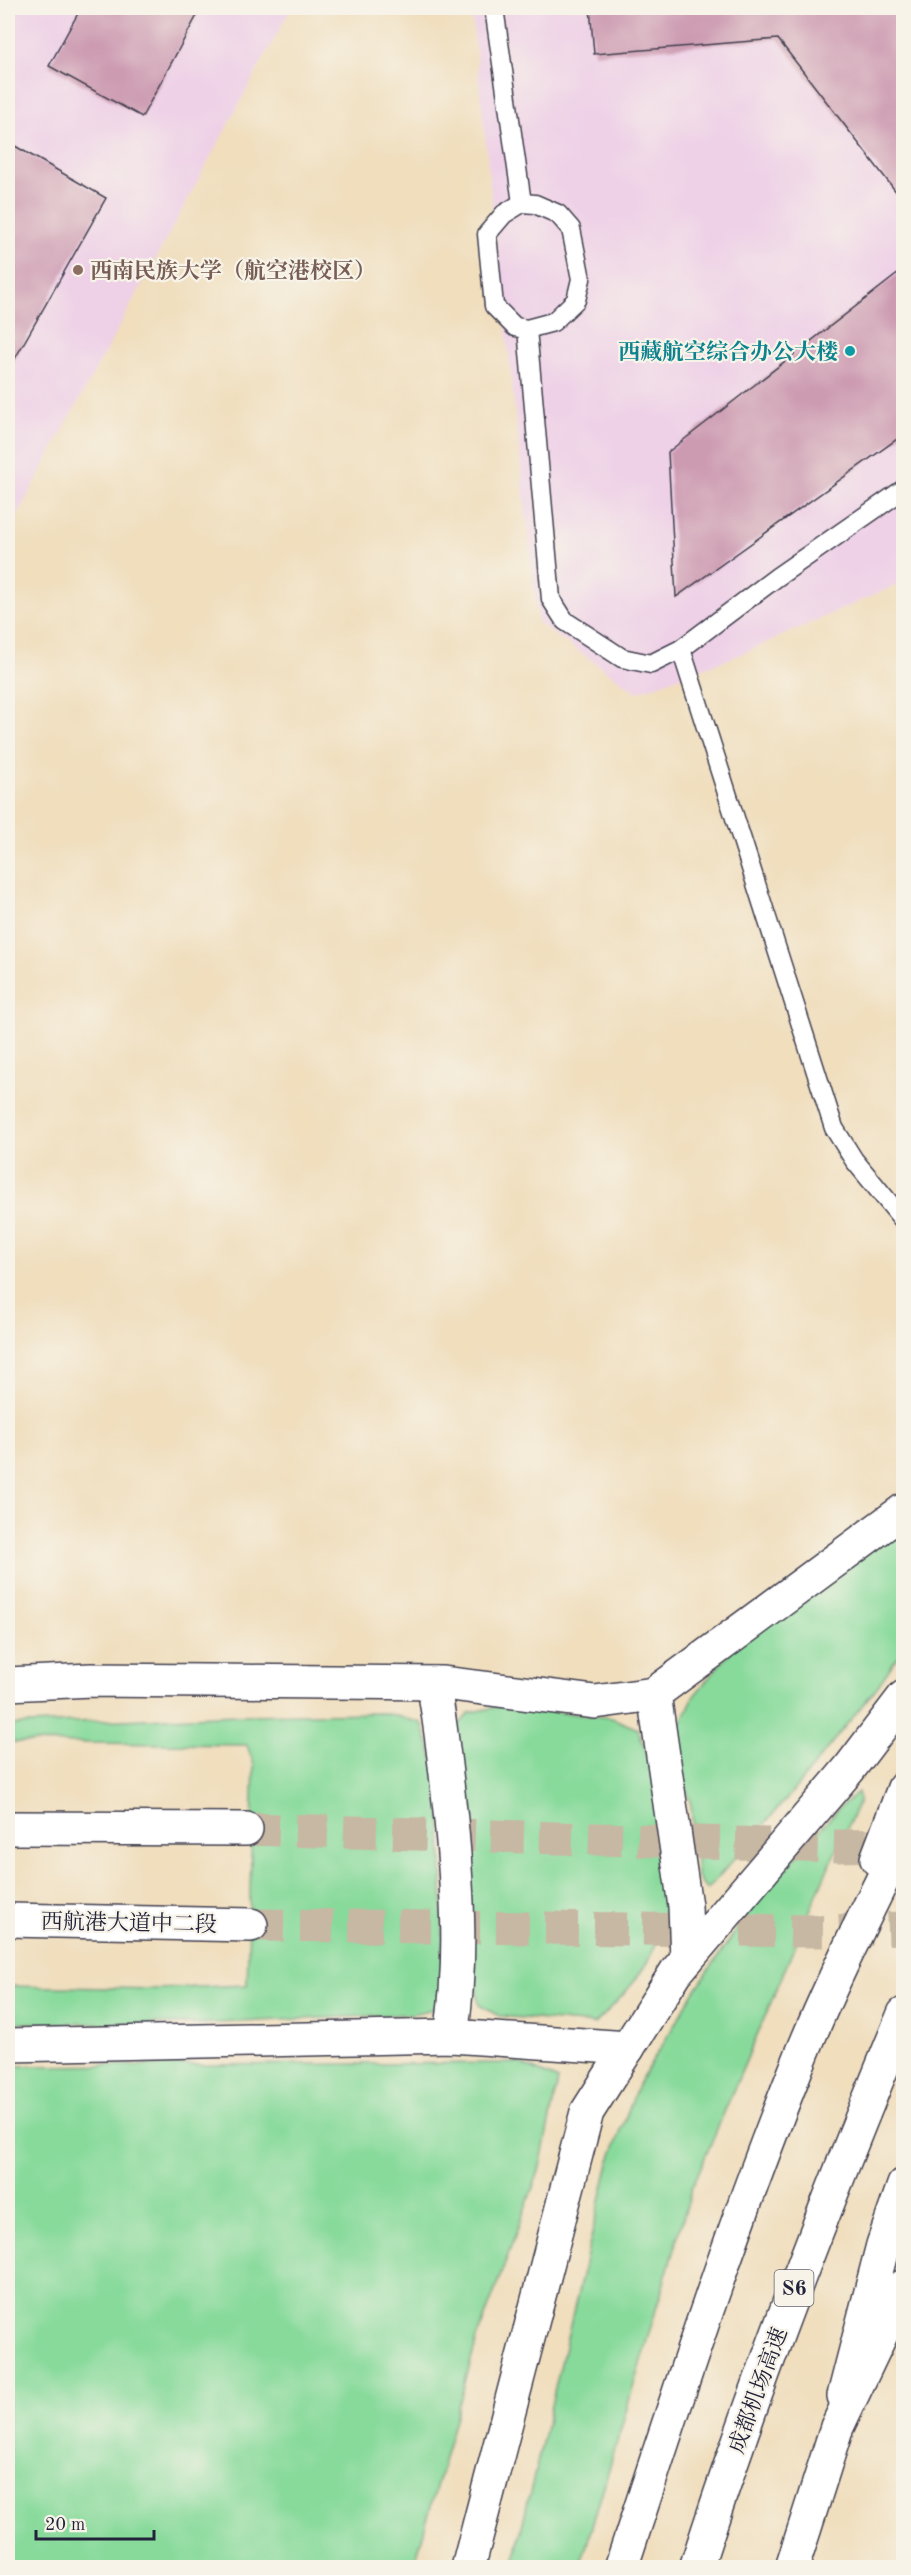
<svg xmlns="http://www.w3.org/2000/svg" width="911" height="2575" font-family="'Old Standard TT','Noto Serif SC',serif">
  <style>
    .built { fill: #eed0e7 }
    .green { fill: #88da9b; stroke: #557e6b; stroke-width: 1.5 }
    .building { fill: #cc9ab1 }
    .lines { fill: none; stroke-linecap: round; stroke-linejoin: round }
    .primary-tunnel { stroke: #c7b8a3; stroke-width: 33; stroke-dasharray: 33 16; stroke-linecap: butt }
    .lane-casing { stroke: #413e4e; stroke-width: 21 }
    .street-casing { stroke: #413e4e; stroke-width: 36 }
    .secondary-casing { stroke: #413e4e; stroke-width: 36 }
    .primary-casing { stroke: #413e4e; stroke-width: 36 }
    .highway-casing { stroke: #413e4e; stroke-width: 36 }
    .lane { stroke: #fff; stroke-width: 18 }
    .street { stroke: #fff; stroke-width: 33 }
    .secondary { stroke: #fff; stroke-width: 33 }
    .primary { stroke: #fff; stroke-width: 33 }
    .highway { stroke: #fff; stroke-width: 33 }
    .education-dot { fill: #8d6e63; stroke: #f7f3e8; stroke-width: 2 }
    .culture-dot { fill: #0f9aa8; stroke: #f7f3e8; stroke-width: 2 }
    .labels { text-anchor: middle; stroke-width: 4.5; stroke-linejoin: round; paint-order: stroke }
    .shield { fill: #f7f3e8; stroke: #62616f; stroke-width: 1.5 }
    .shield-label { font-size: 21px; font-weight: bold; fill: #22223b }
    .education-label { font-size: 22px; font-weight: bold; fill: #785e54; stroke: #f7f3e8; text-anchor: start }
    .culture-label { font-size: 22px; font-weight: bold; fill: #0d838f; stroke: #f7f3e8; text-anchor: end }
    .street-label { font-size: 22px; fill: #22223b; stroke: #f7f3e8 }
  </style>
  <rect width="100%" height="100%" fill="#f7f3e8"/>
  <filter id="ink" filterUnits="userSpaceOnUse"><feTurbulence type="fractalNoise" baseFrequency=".0167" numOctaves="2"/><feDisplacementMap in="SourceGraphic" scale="12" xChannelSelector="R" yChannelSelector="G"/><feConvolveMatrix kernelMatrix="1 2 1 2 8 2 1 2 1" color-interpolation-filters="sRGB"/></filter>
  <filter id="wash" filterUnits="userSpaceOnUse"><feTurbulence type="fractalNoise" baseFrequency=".008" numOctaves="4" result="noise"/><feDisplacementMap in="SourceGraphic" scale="24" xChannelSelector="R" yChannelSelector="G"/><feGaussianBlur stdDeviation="1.35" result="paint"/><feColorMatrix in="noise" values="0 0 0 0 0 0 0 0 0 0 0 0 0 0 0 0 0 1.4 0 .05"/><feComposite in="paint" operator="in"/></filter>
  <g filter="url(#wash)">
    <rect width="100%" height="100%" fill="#f0debd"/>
    <g class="built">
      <polygon points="8,8 291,8 8,532"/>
      <polygon points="471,8 903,8 903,582 734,657 637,692 538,623"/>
    </g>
    <g class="green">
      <polygon points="903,1527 903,1649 877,1687 793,1791 707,1890 697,1876 691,1805 672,1742 694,1696 736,1645"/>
      <path d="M501,1706l111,12 26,11c25,68 47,155 14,224 -13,27 -36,50 -57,71l-96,-8 -20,-11 -8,-50 -20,-220 18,-22z"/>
      <polygon points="384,1713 422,1723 432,1754 441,1807 444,1995 434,2009 411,2014 195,2024 8,2023 8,1986 156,1989 247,1985 254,1765 247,1745 8,1742 8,1725 239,1715"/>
      <polygon points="858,1792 859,1802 828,1868 692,2188 580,2567 512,2568 609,2163 638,2085 696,1989 754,1904 839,1808"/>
      <polygon points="519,2063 558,2080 539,2171 477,2339 414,2567 8,2567 8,2066"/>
    </g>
    <g id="blocks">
      <g class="building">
        <polygon points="81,8 201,8 142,117 49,66"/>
        <polygon points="590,8 904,8 904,202 778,39 594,54"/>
        <polygon points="8,142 106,198 8,371"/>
        <polygon points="904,269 904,434 676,597 668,452"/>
      </g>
    </g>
  </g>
  <g filter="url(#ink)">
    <use href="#blocks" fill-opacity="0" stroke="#413e4e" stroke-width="1.5"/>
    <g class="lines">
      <g class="primary-tunnel">
        <polyline points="246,1829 838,1846 904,1845"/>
        <polyline points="251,1925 825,1931 904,1928"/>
      </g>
      <g class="lane-casing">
        <g id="lane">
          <polyline points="494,8 522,203"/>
          <polygon points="522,203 535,204 558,214 571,229 581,279 576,300 553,322 527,329 515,327 494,306 487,234 504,214"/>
          <polyline points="527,329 551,599 565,621 622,658 651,664 681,649 777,577 904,489"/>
          <polyline points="681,649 834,1128 854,1160 904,1221"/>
        </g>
      </g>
      <g class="street-casing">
        <g id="street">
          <path d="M433,1683c9,46 13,91 18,137 7,73 11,144 0,216"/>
          <polyline points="8,1684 91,1680 443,1683 595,1702 654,1694 904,1510"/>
          <polyline points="654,1694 685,1906 687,1959"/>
          <polyline points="8,2045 451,2036 628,2048"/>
        </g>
      </g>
      <g class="secondary-casing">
        <g id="secondary">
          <polyline points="877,1859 904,1788"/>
          <polyline points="844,2396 883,2245 904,2185"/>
          <polyline points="468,2568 587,2112 676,1972 849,1769 904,1697"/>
          <path d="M621,2568c54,-164 107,-328 171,-489 32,-83 73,-163 112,-243"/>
        </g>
      </g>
      <g class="primary-casing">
        <g id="primary">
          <polyline points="8,1828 246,1829"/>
          <polyline points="8,1920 251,1925"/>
        </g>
      </g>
      <g class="highway-casing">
        <g id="highway">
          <path d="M696,2568c61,-189 133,-372 208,-554"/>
          <polyline points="792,2568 837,2427 904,2286"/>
        </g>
      </g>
      <use href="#lane" class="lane"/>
      <use href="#street" class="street"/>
      <use href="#secondary" class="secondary"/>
      <use href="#primary" class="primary"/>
      <use href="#highway" class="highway"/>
    </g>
  </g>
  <circle class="education-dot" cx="78" cy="270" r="6"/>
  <circle class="culture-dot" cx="850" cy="351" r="6"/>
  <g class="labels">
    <rect class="shield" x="774.5" y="2270" width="39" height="36" rx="4.5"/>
    <g class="shield-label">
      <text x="794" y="2295">S6</text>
    </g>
    <g class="education-label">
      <text x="90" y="278">西南民族大学（航空港校区）</text>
    </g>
    <g class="culture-label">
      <text x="838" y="359">西藏航空综合办公大楼</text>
    </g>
    <g class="street-label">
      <text transform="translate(129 1922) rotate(1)" y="8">西航港大道中二段</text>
      <text transform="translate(757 2390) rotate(-70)" y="8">成都机场高速</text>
    </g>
  </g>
  <rect width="911" height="2575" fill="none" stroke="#f7f3e8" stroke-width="30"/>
  <path d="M36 2530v9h118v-9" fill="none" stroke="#22223b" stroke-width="3"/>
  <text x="45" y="2530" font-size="18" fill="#22223b" stroke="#f7f3e8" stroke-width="4.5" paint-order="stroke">20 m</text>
</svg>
